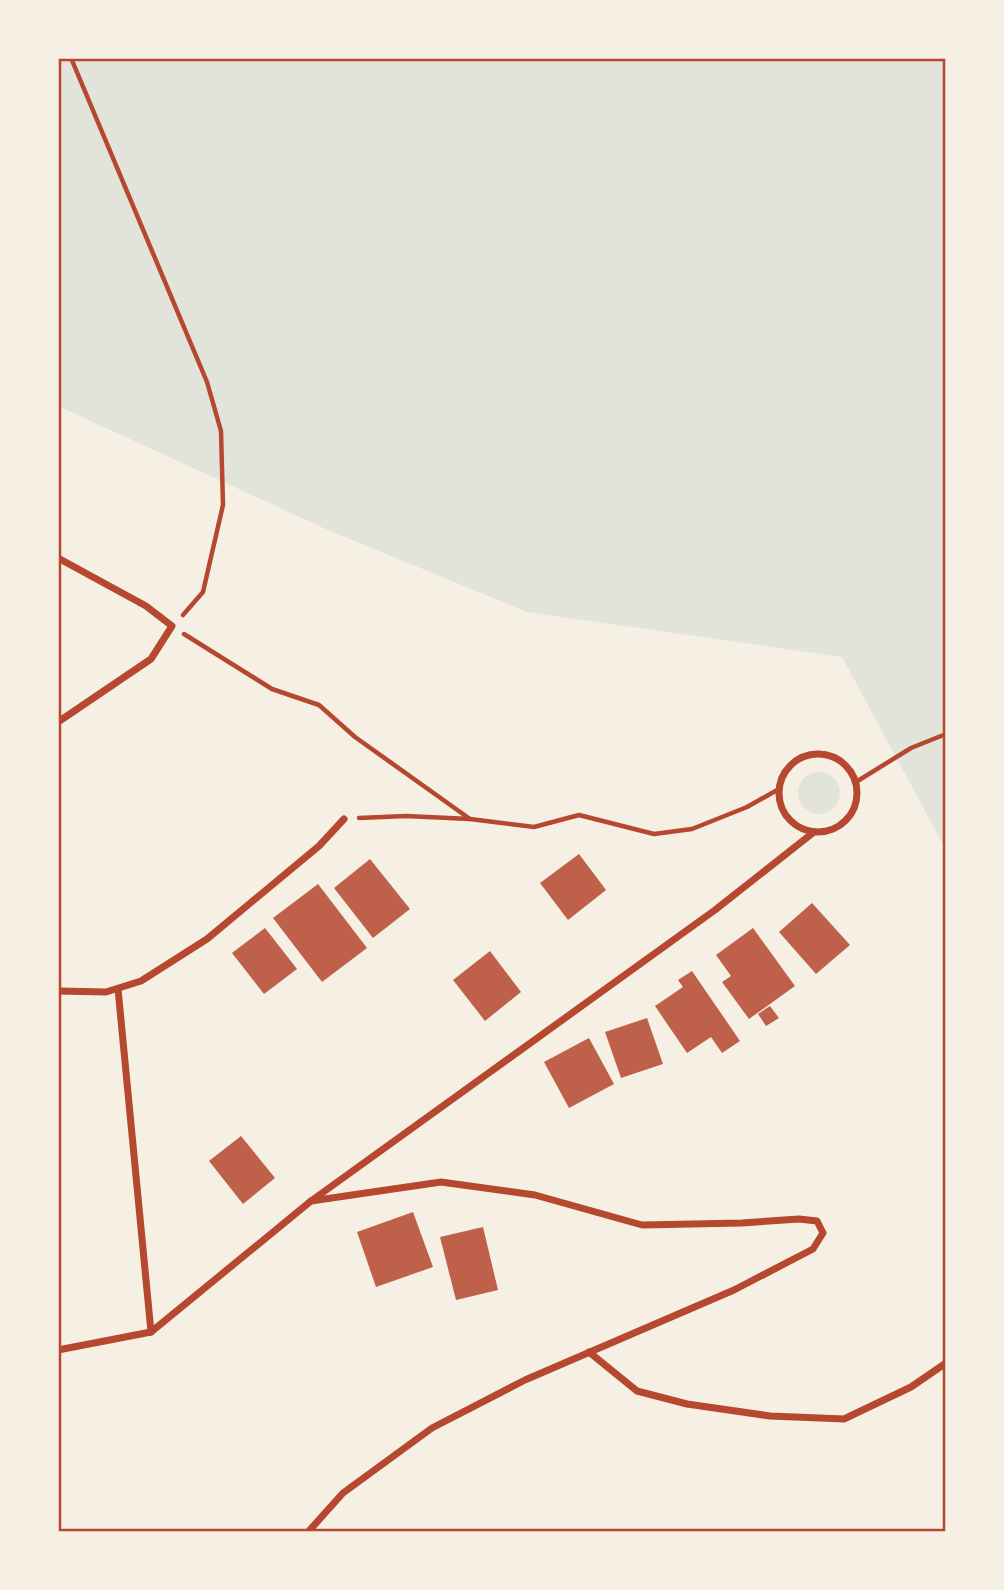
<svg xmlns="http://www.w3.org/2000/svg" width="1004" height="1590" font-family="'Titillium Web',sans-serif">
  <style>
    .green { fill: #e2e4dc }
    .building { fill: #bf614a }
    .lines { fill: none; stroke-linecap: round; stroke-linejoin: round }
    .path { stroke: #b5482f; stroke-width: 4.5 }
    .minor { stroke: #b5482f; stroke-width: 7 }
    .neatline { fill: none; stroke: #b5482f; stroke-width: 2.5 }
  </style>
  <rect width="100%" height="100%" fill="#f6efe4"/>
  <g class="green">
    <polygon points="58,58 946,58 946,850 842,657 527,612 328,530 58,406"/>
    <circle cx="819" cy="793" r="21"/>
  </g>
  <g class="building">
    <polygon points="579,854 606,890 568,920 540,883"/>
    <polygon points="370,859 410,909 373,938 334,888"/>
    <polygon points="318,884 367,948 322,982 273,918"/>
    <polygon points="812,903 850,945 816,974 779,932"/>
    <polygon points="265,928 297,969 264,994 232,953"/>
    <polygon points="753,928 795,986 749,1019 722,982 731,976 716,955"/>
    <polygon points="490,951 521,992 485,1021 453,980"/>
    <polygon points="692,971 740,1041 722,1053 711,1037 687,1053 655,1006 683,987 678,980"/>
    <polygon points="770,1006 779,1018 766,1026 758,1014"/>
    <polygon points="647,1018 663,1064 621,1078 605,1032"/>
    <polygon points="589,1038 614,1084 569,1108 544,1062"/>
    <polygon points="241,1136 275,1178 243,1204 209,1161"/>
    <polygon points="413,1212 433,1267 376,1287 357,1232"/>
    <polygon points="483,1227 498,1290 456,1300 440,1237"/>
  </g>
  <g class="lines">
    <g class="path">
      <polyline points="71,58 207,382 221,431 223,505 203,592 183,615"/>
      <polyline points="184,634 272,689 319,705 355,737 470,819"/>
      <polyline points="856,782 911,748 946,734"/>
      <polyline points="359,818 406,816 470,819 534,827 579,815 654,834 692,829 747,807 779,789"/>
    </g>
    <g class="minor">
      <polyline points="58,558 146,606 172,626 151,659 58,722"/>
      <circle cx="818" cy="793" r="39"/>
      <polyline points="118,989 151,1332"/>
      <polyline points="58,991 106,992 141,981 207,939 319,846 344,819"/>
      <polyline points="58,1350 151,1332 311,1201 715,910 814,832"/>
      <polyline points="589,1352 637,1391 687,1404 770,1416 844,1419 911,1387 946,1363"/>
      <polyline points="308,1532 343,1493 432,1428 525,1380 734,1290 813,1249 823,1233 817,1221 799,1219 742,1223 642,1225 535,1195 441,1182 311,1201"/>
    </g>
  </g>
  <rect width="1004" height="1590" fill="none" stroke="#f6efe4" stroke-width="119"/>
  <rect x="60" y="60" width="884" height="1470" class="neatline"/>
</svg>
